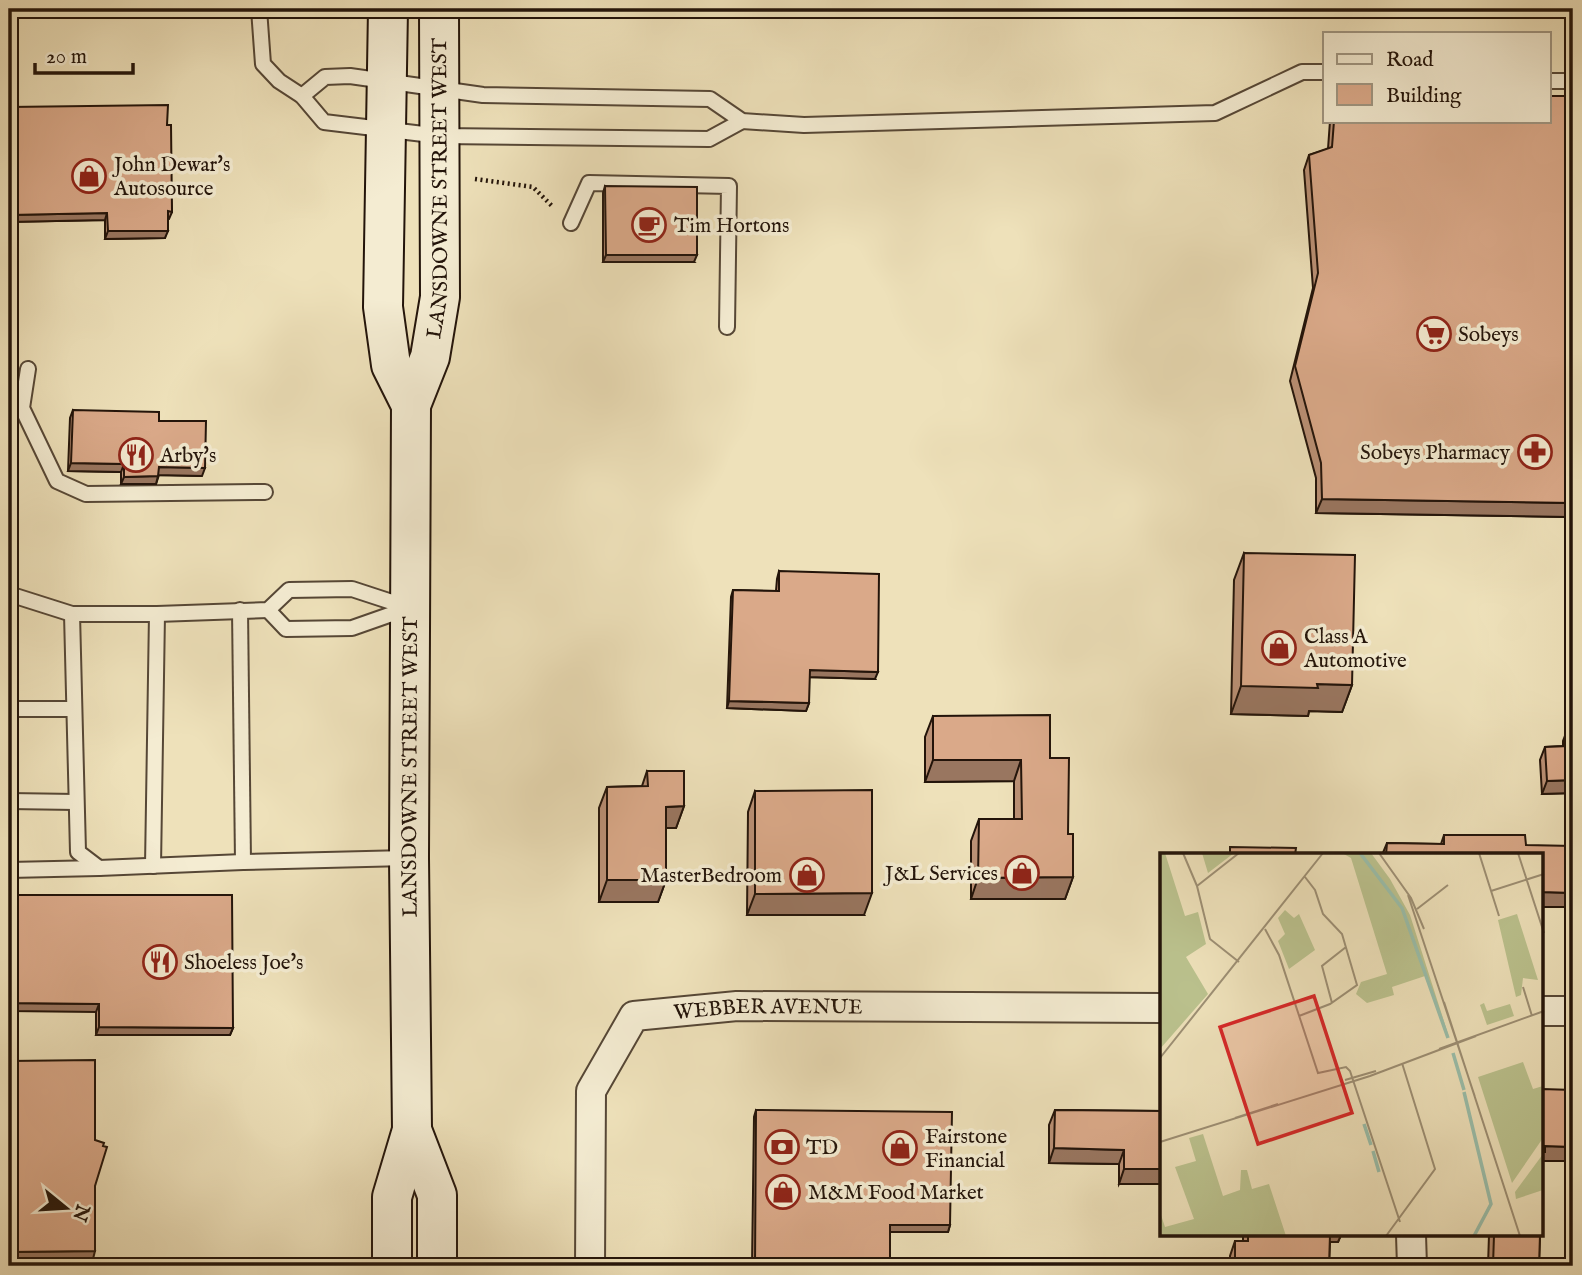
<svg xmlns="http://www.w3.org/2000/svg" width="1582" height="1275" font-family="'IM FELL English',serif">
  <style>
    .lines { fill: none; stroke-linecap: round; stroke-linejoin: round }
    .lane-casing { stroke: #564736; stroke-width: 18 }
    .street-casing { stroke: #564736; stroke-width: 32 }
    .secondary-casing { stroke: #23140a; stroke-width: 42 }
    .path { stroke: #23140a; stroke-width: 4.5; stroke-dasharray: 2 3.5; stroke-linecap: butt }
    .lane { stroke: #f4ecd2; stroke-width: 14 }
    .street { stroke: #f4ecd2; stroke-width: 28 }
    .secondary { stroke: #f4ecd2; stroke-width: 38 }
    .wall { fill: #bb9176; stroke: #23140a; stroke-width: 2 }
    .shaded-wall { fill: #997660; stroke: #23140a; stroke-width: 2 }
    .building { fill: #daa989; stroke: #23140a; stroke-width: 2 }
    .labels { text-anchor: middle; stroke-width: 7; stroke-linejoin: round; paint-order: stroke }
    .poi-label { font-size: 21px; fill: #23140a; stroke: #f4ecd2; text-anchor: start }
    .street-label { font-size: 21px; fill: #23140a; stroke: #f4ecd2 }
    .inset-river { fill: none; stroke: #9abeaa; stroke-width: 3.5 }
    .inset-road { fill: none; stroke: #9d8f74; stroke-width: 2 }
    .view { fill: #d62828; fill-opacity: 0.15; stroke: #d62828; stroke-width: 3.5 }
    .inset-edge { fill: none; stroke: #23140a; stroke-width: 3.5 }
  </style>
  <rect width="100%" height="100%" fill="#eee1ba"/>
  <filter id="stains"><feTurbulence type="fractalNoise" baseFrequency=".00286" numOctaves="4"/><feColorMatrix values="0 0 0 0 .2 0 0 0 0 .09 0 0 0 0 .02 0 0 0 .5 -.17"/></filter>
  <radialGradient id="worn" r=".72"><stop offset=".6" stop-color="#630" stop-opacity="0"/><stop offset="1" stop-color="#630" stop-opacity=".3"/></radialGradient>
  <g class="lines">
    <g class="lane-casing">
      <g id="lane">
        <polyline points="259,9 263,64 279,81 302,96 324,122 440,136 709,139 742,121"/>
        <polyline points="1549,81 1573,81"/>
        <polyline points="302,96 325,77 350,76 483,95 710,99 742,121 804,125 1215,113 1302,72 1325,72"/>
        <polyline points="571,223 589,183 729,186 727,327"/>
        <polyline points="28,369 22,408 57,481 86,494 265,492"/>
        <polyline points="9,594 72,614 157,614 268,610 289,590 352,589 407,607"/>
        <polyline points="240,610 243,862"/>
        <polyline points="268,610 286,629 352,628 409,608"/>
        <polyline points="72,614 78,852 99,868 243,862 407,858"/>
        <polyline points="9,709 74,709"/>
        <polyline points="9,801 76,802"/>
        <polyline points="153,866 157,614"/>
        <polyline points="9,870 99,868"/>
      </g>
    </g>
    <g class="street-casing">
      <g id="street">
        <polyline points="1542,1011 1573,1011"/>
        <polyline points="1411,1235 1412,1266"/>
        <path id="s1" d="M590,1266l1,-175 43,-75 103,-10 425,2"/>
      </g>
    </g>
    <g class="secondary-casing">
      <g id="secondary">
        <polyline points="388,9 383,307 391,365 411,405"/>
        <polyline points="412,1130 437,1195 437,1266"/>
        <path id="s2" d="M392,1266v-69l20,-67 -3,-272 2,-453 19,-48 10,-60 -1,-288"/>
      </g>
    </g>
    <polyline class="path" points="475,179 533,187 552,206"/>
    <use href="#lane" class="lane"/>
    <use href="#street" class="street"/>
    <use href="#secondary" class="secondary"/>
  </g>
  <g class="wall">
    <polygon points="1330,121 1549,121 1568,517 1316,513 1316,478 1290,381 1313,288 1304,170 1309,155 1328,149"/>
    <polygon points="167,125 172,212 169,219 168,219 165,238 105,239 105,220 9,222"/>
    <polygon points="605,186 694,262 603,262 603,193"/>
    <polygon points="73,410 202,476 159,475 156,484 121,484 121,472 68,471 70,418"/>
    <polygon points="1244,553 1352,685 1342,712 1309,711 1308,716 1231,714 1234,580"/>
    <polygon points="779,571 875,679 809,677 809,703 806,711 727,708 731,597 733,590 776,591 777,579"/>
    <polygon points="933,716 1050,758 1068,834 1073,877 1065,899 971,899 971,841 979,819 1014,819 1014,781 925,782 925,737"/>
    <polygon points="1568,728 1573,728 1573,793 1542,794 1540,760 1545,747 1563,746 1563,741"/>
    <polygon points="647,771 684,806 676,828 666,828 666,880 658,902 599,902 599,808 607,787 642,786"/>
    <polygon points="755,791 864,915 747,915 748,812"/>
    <polygon points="1444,835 1526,845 1542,855 1382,855 1387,843 1441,844"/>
    <polygon points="9,895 233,1028 230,1035 96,1035 96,1012"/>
    <polygon points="756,1110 950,1225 948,1232 890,1232 890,1266 752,1266 754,1117"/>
    <polygon points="1055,1110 1162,1111 1119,1184 1119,1164 1049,1163 1049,1125"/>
    <polygon points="1243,1235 1341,1235 1338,1242 1330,1242 1329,1266 1230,1266 1230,1256 1235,1241 1243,1241"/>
    <polygon points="1489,1235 1540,1235 1539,1266 1488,1266"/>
  </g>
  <g class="shaded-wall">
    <polygon points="107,213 105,220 9,222 9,215"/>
    <polygon points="108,231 168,231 165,238 105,239"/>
    <polygon points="606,255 697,255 694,262 603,262"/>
    <polygon points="71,463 124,464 121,472 68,471"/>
    <polygon points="159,467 205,468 202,476 156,475"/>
    <polygon points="158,476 156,484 121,484 124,477"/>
    <polygon points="1322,499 1573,503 1568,517 1316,513"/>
    <polygon points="810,670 878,672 875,679 807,677"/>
    <polygon points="1317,684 1352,685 1342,712 1309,711 1308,716 1231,714 1241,686"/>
    <polygon points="729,701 809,703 806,711 727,708"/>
    <polygon points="933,760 1021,760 1014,781 925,782"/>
    <polygon points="1573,780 1573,793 1542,794 1547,781"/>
    <polygon points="684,806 676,828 658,828 666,807"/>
    <polygon points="1073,877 1065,899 971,899 978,878"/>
    <polygon points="607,880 666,880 658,902 599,902"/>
    <polygon points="1542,892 1573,893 1573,907 1542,907"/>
    <polygon points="872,893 864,915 747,915 755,894"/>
    <polygon points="9,1003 99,1004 96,1012 9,1011"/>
    <polygon points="99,1027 233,1028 230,1035 96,1035"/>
    <polygon points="1545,1146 1573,1147 1573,1161 1542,1161 1542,1154"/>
    <polygon points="1054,1148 1124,1150 1119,1164 1049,1163"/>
    <polygon points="1124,1169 1162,1169 1162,1184 1119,1184"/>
    <polygon points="890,1225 950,1225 948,1232 887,1232"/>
    <polygon points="1328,1235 1341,1235 1338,1242 1325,1242"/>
    <polygon points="95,1251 93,1259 9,1259 9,1252"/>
  </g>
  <g class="building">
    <polygon points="1549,96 1571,96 1573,503 1322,499 1321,463 1295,366 1318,273 1309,155 1332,147 1334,121 1549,121"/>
    <polygon points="168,105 167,125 171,125 172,212 168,211 168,231 108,231 107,213 9,215 9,107"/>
    <polygon points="605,186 697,187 697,255 606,255"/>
    <polygon points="73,410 159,412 159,421 206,421 205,468 159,467 158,476 124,477 124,464 71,463"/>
    <polygon points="1244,553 1355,555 1352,685 1317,684 1318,688 1241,686"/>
    <polygon points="779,571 879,574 878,672 810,670 809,703 729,701 733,590 779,591"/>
    <polygon points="1050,715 1050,758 1069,758 1068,834 1073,834 1073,877 978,878 979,819 1022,819 1021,760 933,760 933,716"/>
    <polygon points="1568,728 1573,728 1573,780 1547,781 1545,747 1568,746"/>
    <polygon points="647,771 684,771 684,806 666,807 666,880 607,880 607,787 648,786"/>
    <polygon points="872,790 872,893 755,894 755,791"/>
    <polygon points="1444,835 1525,835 1526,845 1573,846 1573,893 1542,892 1542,855 1386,855 1387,843 1444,844"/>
    <polygon points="1230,847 1296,848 1295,855 1230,855"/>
    <polygon points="9,895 232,895 233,1028 99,1027 99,1004 9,1003"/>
    <polygon points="95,1060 95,1140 104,1143 103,1146 107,1147 95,1186 95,1251 9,1252 9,1061"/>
    <polygon points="1542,1089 1573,1090 1573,1147 1545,1146 1545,1152 1542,1152 1542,1175"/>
    <polygon points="756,1110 952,1112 950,1225 890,1225 890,1266 755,1266"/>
    <polygon points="1055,1110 1162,1111 1162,1169 1124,1169 1124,1150 1054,1148"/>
    <polygon points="1248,1235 1330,1235 1329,1266 1235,1266 1235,1241 1248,1241"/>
    <polygon points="1494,1235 1540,1235 1539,1266 1493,1266"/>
  </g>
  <defs>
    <g id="shop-ring" transform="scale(1.75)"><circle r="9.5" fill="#f4ecd2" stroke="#8f2418" stroke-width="1.5"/><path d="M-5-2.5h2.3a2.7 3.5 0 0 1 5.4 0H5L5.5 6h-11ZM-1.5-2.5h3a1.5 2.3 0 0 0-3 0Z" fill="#8f2418"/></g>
    <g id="cafe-ring" transform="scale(1.75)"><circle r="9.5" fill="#f4ecd2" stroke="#8f2418" stroke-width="1.5"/><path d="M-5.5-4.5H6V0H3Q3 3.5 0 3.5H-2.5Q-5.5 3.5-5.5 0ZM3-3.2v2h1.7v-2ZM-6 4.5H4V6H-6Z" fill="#8f2418"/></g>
    <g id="supermarket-ring" transform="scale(1.75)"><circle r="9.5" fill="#f4ecd2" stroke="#8f2418" stroke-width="1.5"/><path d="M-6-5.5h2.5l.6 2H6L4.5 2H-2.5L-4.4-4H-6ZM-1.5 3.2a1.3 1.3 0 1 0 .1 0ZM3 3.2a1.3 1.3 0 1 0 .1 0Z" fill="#8f2418"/></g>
    <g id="pharmacy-ring" transform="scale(1.75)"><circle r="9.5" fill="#f4ecd2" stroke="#8f2418" stroke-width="1.5"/><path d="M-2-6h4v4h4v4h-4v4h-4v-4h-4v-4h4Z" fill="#8f2418"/></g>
    <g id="restaurant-ring" transform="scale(1.75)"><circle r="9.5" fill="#f4ecd2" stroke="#8f2418" stroke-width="1.5"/><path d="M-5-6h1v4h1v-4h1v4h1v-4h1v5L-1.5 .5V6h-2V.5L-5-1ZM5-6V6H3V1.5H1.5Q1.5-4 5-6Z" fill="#8f2418"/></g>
    <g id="bank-ring" transform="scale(1.75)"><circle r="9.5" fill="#f4ecd2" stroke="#8f2418" stroke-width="1.5"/><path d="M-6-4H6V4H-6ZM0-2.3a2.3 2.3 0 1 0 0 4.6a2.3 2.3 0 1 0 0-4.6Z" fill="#8f2418"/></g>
  </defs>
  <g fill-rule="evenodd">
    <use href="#shop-ring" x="89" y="176"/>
    <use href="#cafe-ring" x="649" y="225"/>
    <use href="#supermarket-ring" x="1434" y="334"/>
    <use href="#pharmacy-ring" x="1535" y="452"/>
    <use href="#restaurant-ring" x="136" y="455"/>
    <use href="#shop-ring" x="1279" y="648"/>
    <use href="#shop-ring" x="1022" y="873"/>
    <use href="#shop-ring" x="807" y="875"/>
    <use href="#restaurant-ring" x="160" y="962"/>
    <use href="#bank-ring" x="782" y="1147"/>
    <use href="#shop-ring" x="900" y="1148"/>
    <use href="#shop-ring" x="783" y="1192"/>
  </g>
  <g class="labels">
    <g class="poi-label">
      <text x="114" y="171">John Dewar's<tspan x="114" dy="24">Autosource</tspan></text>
      <text x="674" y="232">Tim Hortons</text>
      <text x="1458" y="341">Sobeys</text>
      <text x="1510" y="459" text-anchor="end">Sobeys Pharmacy</text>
      <text x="160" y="462">Arby's</text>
      <text x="1304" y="643">Class A<tspan x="1304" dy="24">Automotive</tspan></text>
      <text x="998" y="880" text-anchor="end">J&amp;L Services</text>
      <text x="782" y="882" text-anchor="end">MasterBedroom</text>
      <text x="184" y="969">Shoeless Joe's</text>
      <text x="925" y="1143">Fairstone<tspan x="925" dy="24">Financial</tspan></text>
      <text x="806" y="1154">TD</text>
      <text x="808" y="1199">M&amp;M Food Market</text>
    </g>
    <g class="street-label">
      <text dy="7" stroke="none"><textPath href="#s2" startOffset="1085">LANSDOWNE STREET WEST</textPath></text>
      <text dy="7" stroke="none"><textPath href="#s2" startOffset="502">LANSDOWNE STREET WEST</textPath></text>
      <text dy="7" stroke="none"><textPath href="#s1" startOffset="396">WEBBER AVENUE</textPath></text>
    </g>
  </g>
  <g transform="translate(1160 853)">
    <rect width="383" height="383" fill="#eee1ba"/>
    <path d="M0,0h5l20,63 13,-4 8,32 -20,13 22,37 -48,55zM42,0h32l-26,20zM182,0h29l19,26 20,36 39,122 -24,-61 -33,11 2,8 -27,8 -11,-9 5,-12 26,-8 -36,-116zM125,57l9,8 5,-4 16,36 -26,19 -11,-28 7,-7 -7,-16zM357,61l21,66 -15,-2 -2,17 -5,2 -18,-77zM324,150l3,8 23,-7 4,12 -27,9 -7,-20zM363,209l10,27 10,-3v52l-31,45 -34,-106zM43,281l20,62 17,-6 1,-20h6l5,19 17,-5 17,52h-126v-24l5,15 29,-8 -19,-52 21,-6 -7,-23zM383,301v36l-27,9 -1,-7z" fill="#bbc28e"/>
    <path class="inset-river" d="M200,0l42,55 46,130M293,200l11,37M304,239l27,112 -17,32M204,271l7,21M213,298l6,21"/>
    <path class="inset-road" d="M23,0l14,33M219,0l32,45 13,31M319,0l20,63M358,0l26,80M37,33l13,53 29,23M37,33l42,-33M331,38l53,-17M248,42l67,202M257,56l31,-24M105,76l14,26 39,118 28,-6 4,4 50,151M363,134l9,29M284,149l76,234M172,150l-10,-37 24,-19M139,163l31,-12 27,-19 -15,-51 -19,-20 -8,-24 -10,-13M279,196l105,-38M0,205l163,-205M185,227l31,-9M75,265l43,-14M0,289l210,-66 106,-40M226,383l49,-67 -33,-106"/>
    <path class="view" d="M154,143l38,117 -94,31 -38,-117z"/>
    <rect width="383" height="383" class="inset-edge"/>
  </g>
  <rect width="1582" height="1275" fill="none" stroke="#eee1ba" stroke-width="35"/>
  <rect x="10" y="10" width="1561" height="1254" fill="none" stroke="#23140a" stroke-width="3.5"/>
  <rect x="18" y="18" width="1547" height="1240" fill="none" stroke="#23140a" stroke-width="2"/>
  <rect x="1323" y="32" width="228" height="91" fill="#f4ecd2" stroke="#a09682" stroke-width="2"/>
  <rect x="1337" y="54" width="35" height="10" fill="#f4ecd2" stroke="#a09682" stroke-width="2"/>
  <text x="1386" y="66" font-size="21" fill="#23140a">Road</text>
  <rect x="1337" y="84" width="35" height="21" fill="#daa989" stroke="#a09682" stroke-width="2"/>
  <text x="1386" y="102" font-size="21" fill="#23140a">Building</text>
  <g transform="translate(66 1208) rotate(108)" stroke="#f4ecd2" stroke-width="5" paint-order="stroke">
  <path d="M0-5L12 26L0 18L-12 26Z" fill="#23140a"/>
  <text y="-10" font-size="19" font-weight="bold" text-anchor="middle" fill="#23140a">N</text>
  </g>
  <path d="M35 63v10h98v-10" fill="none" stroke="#23140a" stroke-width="3.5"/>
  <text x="46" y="63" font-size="21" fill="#23140a" stroke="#f4ecd2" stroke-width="5" paint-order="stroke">20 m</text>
  <rect width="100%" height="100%" filter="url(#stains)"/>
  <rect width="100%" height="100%" fill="url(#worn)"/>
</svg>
